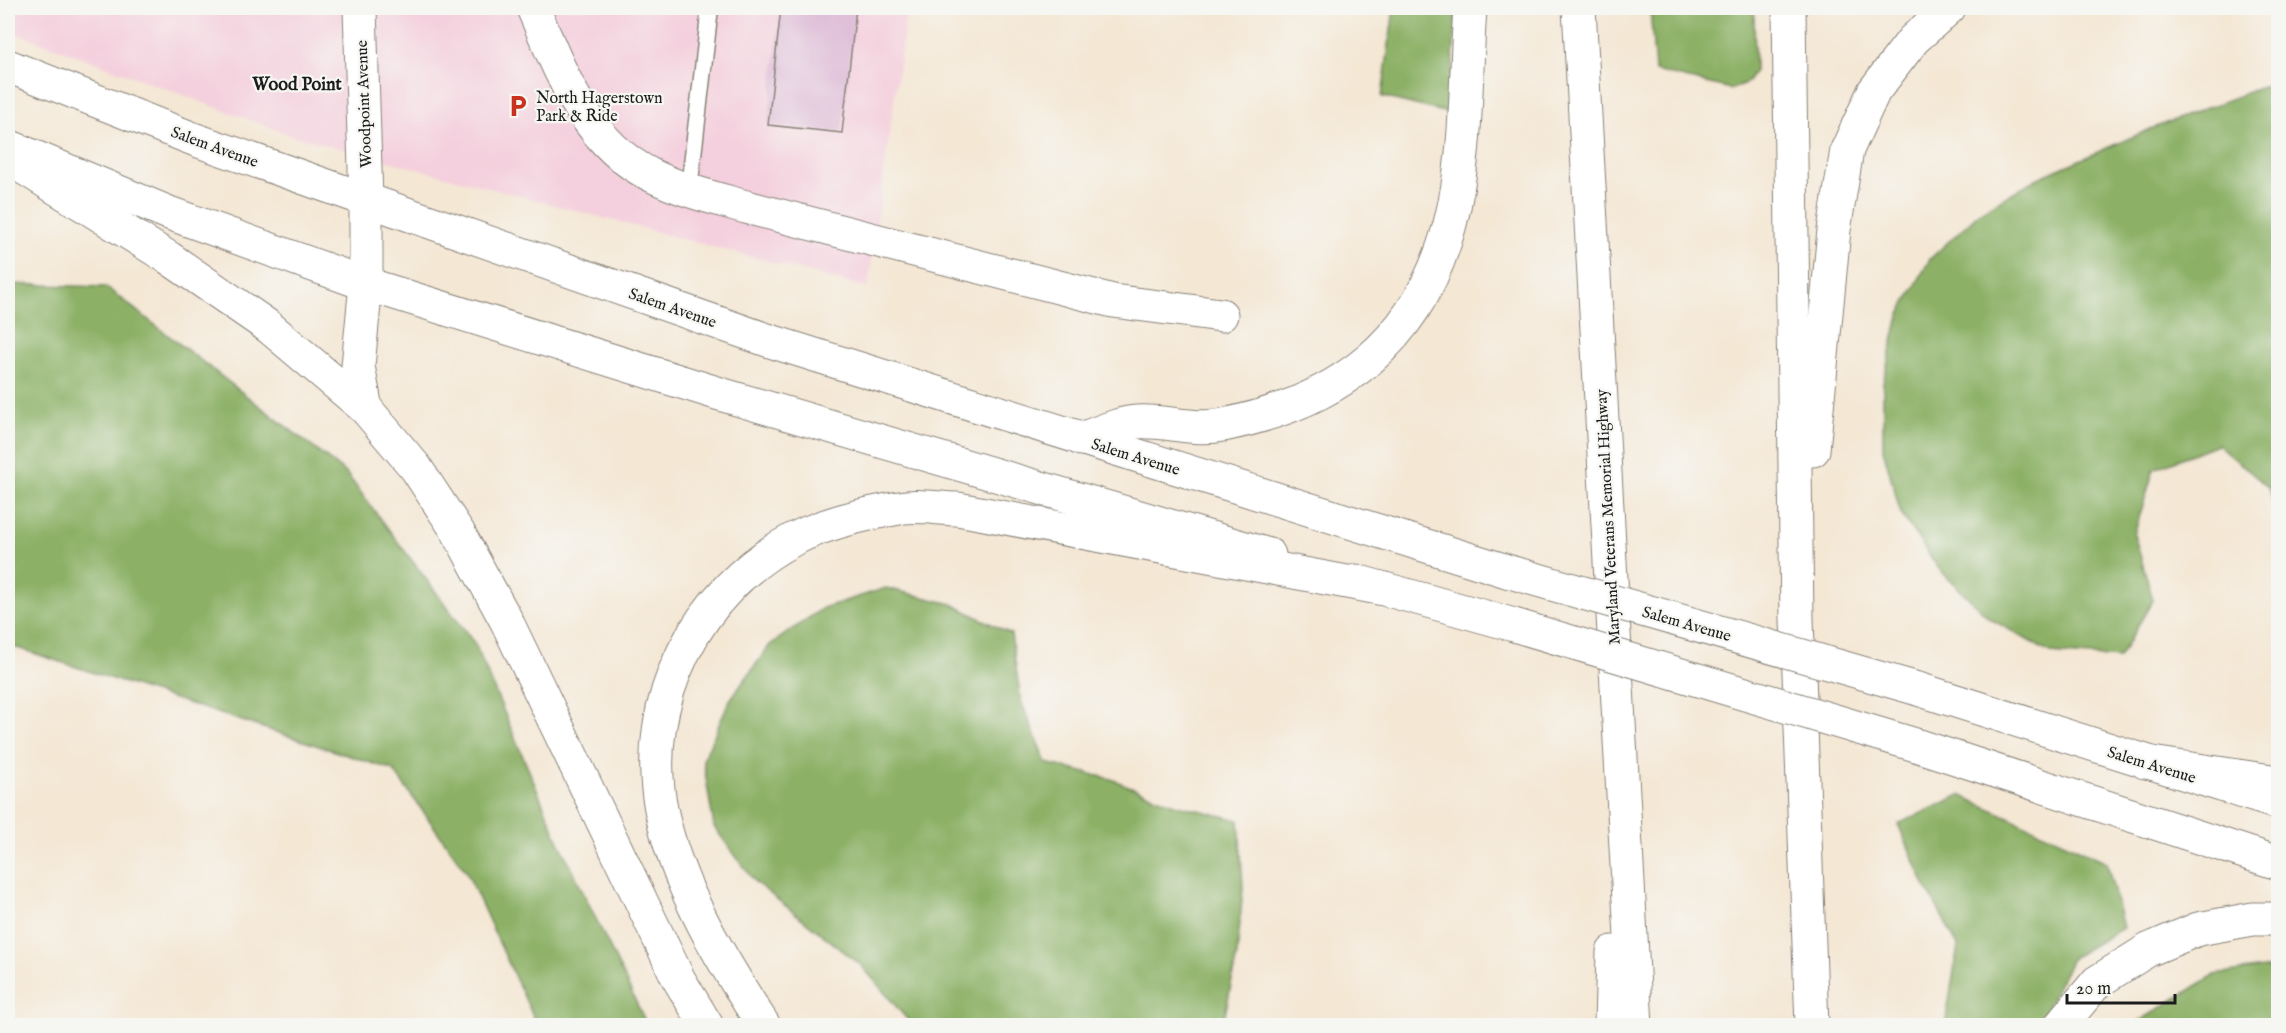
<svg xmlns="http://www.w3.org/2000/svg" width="2286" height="1033" font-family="'IM FELL English',serif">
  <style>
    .built { fill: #f4cfdd }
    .forest { fill: #8cb166; stroke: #546641; stroke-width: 1.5 }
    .building { fill: #dbb5d4 }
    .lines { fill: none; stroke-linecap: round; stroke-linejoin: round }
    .service-casing { stroke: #888278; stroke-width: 19 }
    .minor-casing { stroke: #888278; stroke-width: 35 }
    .secondary-casing { stroke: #888278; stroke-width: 35 }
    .motorway-casing { stroke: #888278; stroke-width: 35 }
    .service { stroke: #fff; stroke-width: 16 }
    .minor { stroke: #fff; stroke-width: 33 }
    .secondary { stroke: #fff; stroke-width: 33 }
    .motorway { stroke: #fff; stroke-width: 33 }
    .secondary-bridge-casing { stroke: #888278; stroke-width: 35; stroke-linecap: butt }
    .secondary-bridge { stroke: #fff; stroke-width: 33 }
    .labels { text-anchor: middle; stroke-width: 4.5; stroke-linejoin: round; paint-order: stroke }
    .poi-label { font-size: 16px; fill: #1c1c1c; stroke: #f6f6f2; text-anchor: start }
    .street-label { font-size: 16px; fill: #1c1c1c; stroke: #f6f6f2 }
    .neighbourhood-label { font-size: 18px; font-weight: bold; fill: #1c1c1c; stroke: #f6f6f2 }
  </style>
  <rect width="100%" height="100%" fill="#f6f6f2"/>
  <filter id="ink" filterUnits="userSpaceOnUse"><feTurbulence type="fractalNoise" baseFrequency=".0167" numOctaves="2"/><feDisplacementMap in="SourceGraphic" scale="12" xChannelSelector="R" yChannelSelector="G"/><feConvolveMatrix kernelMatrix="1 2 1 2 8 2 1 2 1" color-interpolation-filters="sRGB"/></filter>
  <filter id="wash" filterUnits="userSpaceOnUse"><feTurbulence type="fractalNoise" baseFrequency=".008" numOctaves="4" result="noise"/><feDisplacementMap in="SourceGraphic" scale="24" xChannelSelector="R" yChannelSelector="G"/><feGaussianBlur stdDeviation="1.35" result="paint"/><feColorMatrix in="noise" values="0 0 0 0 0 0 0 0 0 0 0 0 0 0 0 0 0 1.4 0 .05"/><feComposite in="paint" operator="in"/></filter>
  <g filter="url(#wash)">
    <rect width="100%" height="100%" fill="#f4e7d4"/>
    <polygon class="built" points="8,8 907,8 868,288 293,136 8,30"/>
    <g class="forest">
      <polygon points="1394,8 1457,8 1449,113 1382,97"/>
      <polygon points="1650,8 1754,8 1755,71 1748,82 1731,89 1655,71"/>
      <polygon points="2278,81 2278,518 2269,488 2217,444 2154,469 2134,534 2153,600 2119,658 2050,653 1989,618 1939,569 1901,514 1883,449 1883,382 1899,316 1930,259 1980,212 2036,179 2153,128"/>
      <polygon points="8,284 106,287 346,473 475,644 561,846 647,1025 537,1025 466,871 393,770 8,645"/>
      <polygon points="886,588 952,604 1011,634 1021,701 1046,763 1111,779 1174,804 1239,820 1243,888 1237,955 1223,1025 912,1025 861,965 755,882 714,827 703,760 730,700 770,645 823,608"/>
      <polygon points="1960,795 2107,862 2123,928 2073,957 2038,1025 1945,1025 1958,946 1926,887 1898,824"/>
      <polygon points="2278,966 2278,1025 2133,1025 2214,975"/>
    </g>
    <g id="blocks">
      <polygon class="building" points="781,8 856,8 842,133 768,125"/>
    </g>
  </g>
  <g filter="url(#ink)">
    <use href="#blocks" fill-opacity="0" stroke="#888278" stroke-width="1.5"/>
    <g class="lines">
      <g class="service-casing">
        <polyline id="service" points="689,190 710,8"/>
      </g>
      <g class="minor-casing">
        <g id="minor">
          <polyline points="360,8 366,201"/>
          <path d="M533,8c27,62 52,135 118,167 30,15 63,23 95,32l367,94 108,14"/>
        </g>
      </g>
      <g class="secondary-casing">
        <g id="secondary">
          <polyline points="8,66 196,140 767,340 1510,572"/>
          <polyline points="8,146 169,213 366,284 720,394 1269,555"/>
          <polyline points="366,284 366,201"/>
          <polyline points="1356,581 1514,625"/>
          <polyline points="1918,689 2278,803"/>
          <polyline points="1919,746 2278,863"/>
        </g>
      </g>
      <g class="motorway-casing">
        <g id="motorway">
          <polyline points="1579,8 1636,1026"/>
          <polyline points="1789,8 1797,619 1812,1026"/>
          <polyline points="8,158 169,258 269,327 366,409"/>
          <polyline points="366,284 358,366 366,409 416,468 458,532 506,620 678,978 707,1026"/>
          <path d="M1081,439c17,-6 38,-16 56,-17 28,-2 59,9 86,3 116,-23 196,-83 227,-201 18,-69 15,-145 20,-216"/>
          <polyline points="1813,450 1834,230 1847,150 1874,91 1913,40 1949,8"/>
          <polyline points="2145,762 2278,782"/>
          <path d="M764,1026c-43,-67 -87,-138 -103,-217 -21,-107 36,-220 133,-270 31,-16 71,-25 105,-31 18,-4 40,1 59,1l426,80"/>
          <polyline points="1611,1026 1613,952"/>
          <polyline points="2060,1026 2097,982 2148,950 2198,929 2253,919 2278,919"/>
        </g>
      </g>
      <use href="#service" class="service"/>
      <use href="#minor" class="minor"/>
      <use href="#secondary" class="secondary"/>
      <use href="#motorway" class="motorway"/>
      <g class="secondary-bridge-casing">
        <g id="secondary-bridge">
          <polyline points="1510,572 1918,689"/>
          <polyline points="1514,625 1919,746"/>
        </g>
      </g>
      <use href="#secondary-bridge" class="secondary-bridge"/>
    </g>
  </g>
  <defs>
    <g id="parking-bare" transform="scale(1.8)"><path d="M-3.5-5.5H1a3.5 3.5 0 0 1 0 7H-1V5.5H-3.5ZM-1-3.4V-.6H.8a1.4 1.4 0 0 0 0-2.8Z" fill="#c8321e" stroke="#f6f6f2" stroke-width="2.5" paint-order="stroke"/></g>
  </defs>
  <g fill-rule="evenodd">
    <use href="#parking-bare" x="518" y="106"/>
  </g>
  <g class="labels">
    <g class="poi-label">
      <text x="536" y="103">North Hagerstown<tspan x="536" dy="18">Park &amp; Ride</tspan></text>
    </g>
    <g class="street-label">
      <text transform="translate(363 104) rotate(-92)" y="6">Woodpoint Avenue</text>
      <text transform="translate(215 146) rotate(20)" y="6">Salem Avenue</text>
      <text transform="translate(673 307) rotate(19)" y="6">Salem Avenue</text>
      <text transform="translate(1136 456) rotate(17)" y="6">Salem Avenue</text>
      <text transform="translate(1607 517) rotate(-93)" y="6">Maryland Veterans Memorial Highway</text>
      <text transform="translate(1687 623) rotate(16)" y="6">Salem Avenue</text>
      <text transform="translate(2152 764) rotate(17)" y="6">Salem Avenue</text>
    </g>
    <g class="neighbourhood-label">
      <text x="297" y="90">Wood Point</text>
    </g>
  </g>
  <rect width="2286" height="1033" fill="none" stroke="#f6f6f2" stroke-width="30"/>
  <path d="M2067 994v9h108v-9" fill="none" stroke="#1c1c1c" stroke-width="3"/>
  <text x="2076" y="994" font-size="18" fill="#1c1c1c" stroke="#f6f6f2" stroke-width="4.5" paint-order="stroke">20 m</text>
</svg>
